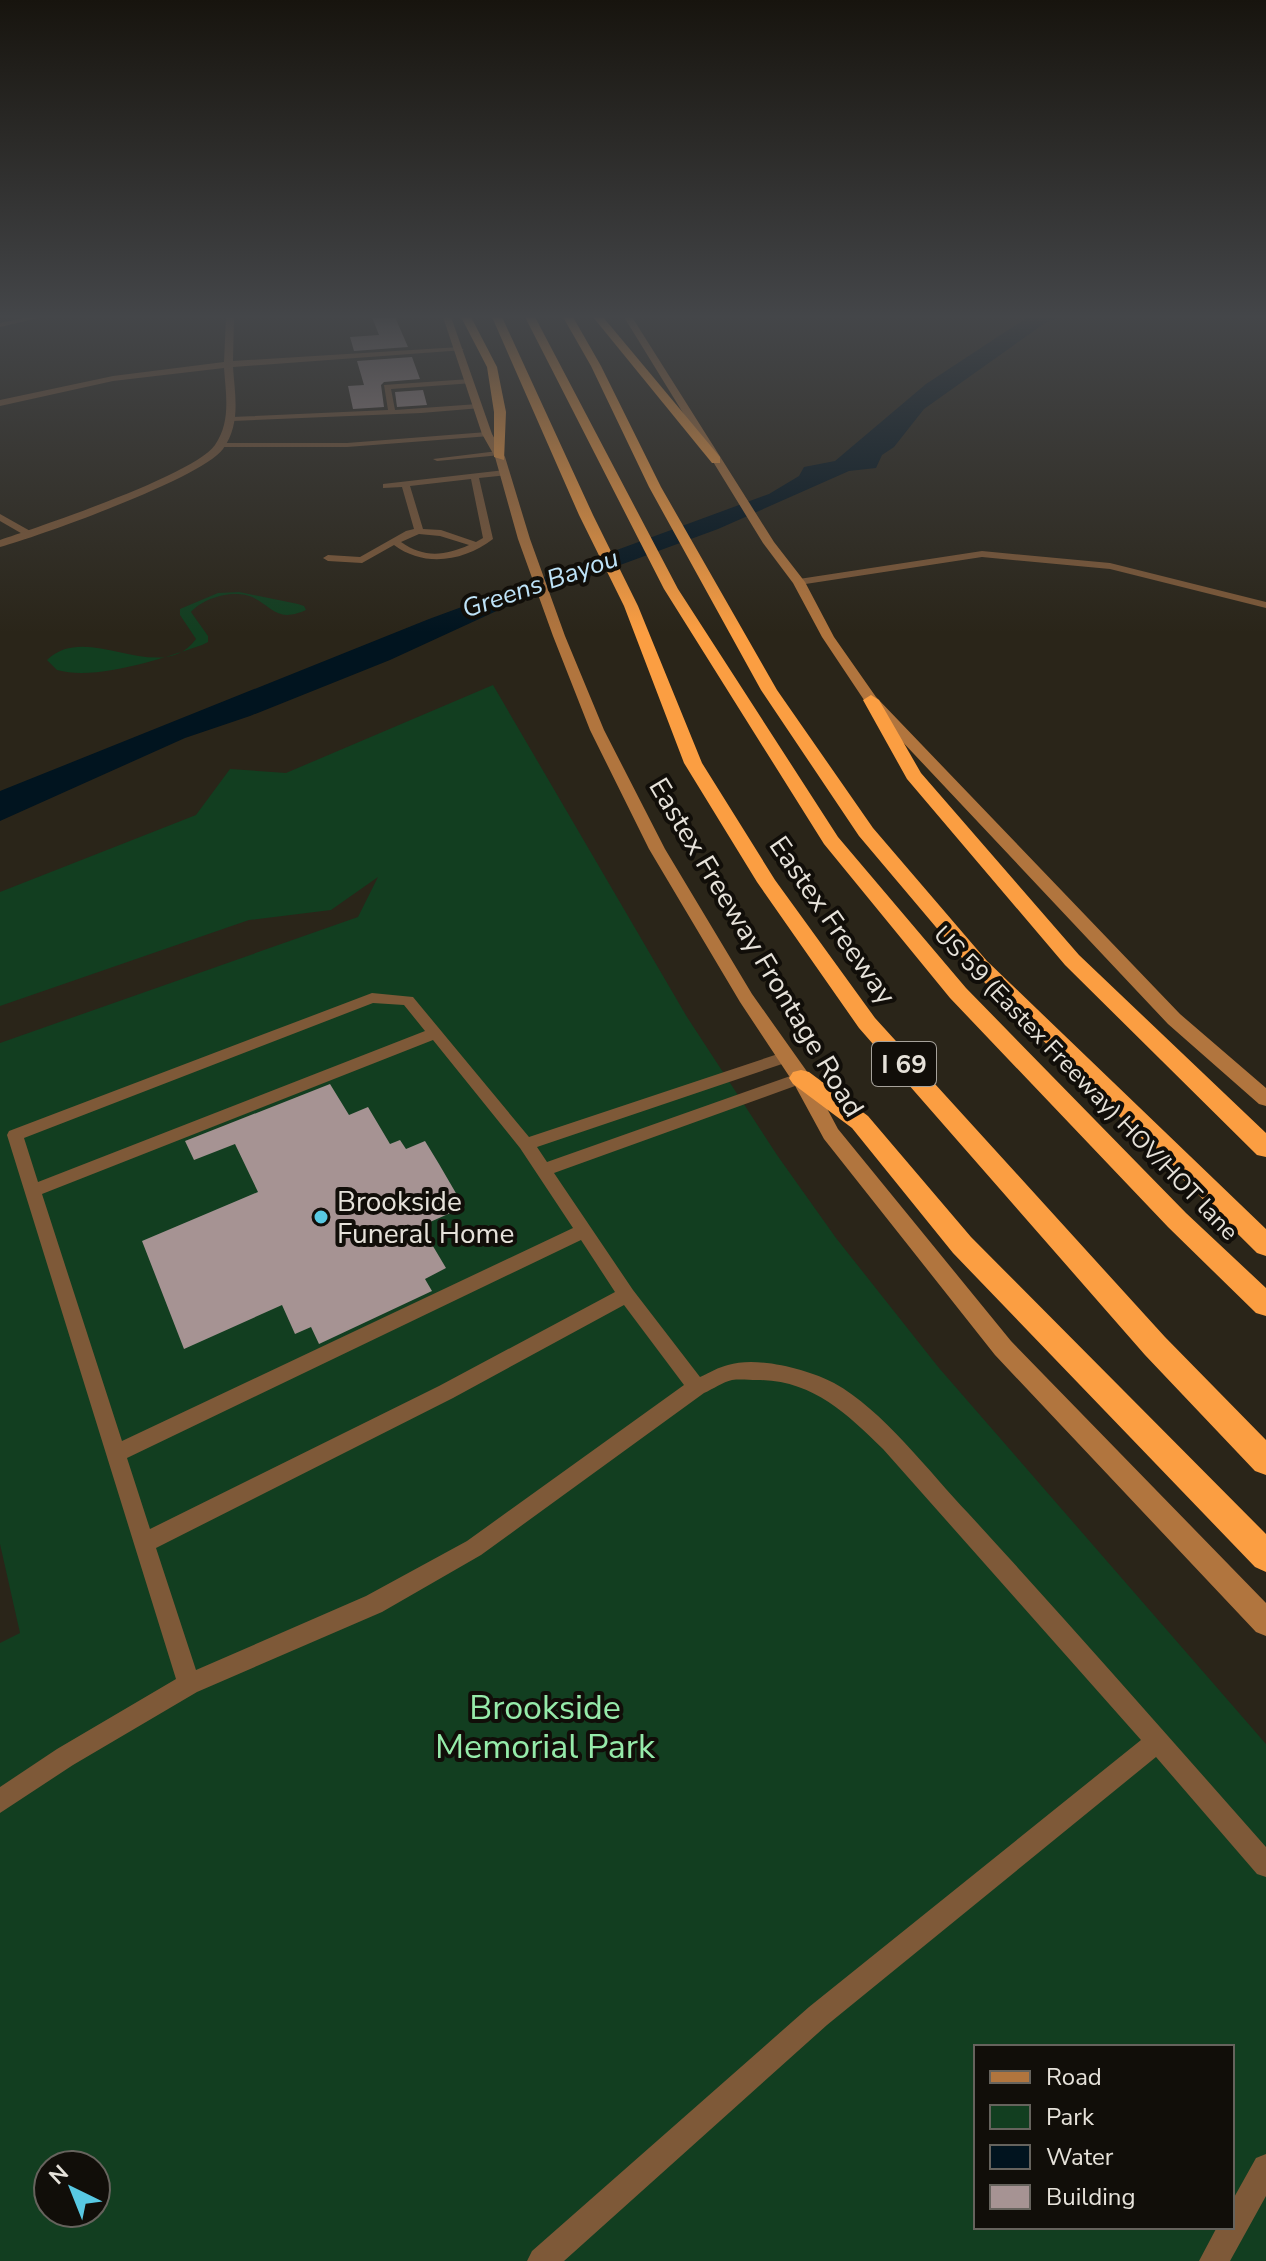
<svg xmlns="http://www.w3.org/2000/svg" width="1266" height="2261" font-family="'Nunito Sans',sans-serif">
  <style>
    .green { fill: #123e20; fill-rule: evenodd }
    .water { fill: #01141f }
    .building { fill: #a69393 }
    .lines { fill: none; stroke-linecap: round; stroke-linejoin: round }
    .service { fill: #7e5938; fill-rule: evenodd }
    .minor { fill: #7e5938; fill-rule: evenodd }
    .secondary { fill: #b1753e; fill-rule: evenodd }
    .motorway { fill: #fb9e42; fill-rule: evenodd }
    .poi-dot { fill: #58c9e3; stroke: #110e09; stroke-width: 3 }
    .labels { text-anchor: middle; stroke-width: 8; stroke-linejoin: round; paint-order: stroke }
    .far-street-label { font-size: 24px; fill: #e6e2da; stroke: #110e09 }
    .far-water-label { font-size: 26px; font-style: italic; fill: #bee3f8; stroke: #110e09 }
    .shield { fill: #110e09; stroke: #a6a29b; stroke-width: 2 }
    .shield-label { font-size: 26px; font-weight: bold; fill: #e6e2da }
    .street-label { font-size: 28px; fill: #e6e2da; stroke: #110e09 }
    .poi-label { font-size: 28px; fill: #e6e2da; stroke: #110e09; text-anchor: start }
    .near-park-label { font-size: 34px; fill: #96ebaa; stroke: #110e09 }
  </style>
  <rect width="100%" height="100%" fill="#2a2519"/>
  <g class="green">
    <path d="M239,592l59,12 6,2 2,4c-29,13 -33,-3 -54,-13 -18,-8 -49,1 -61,15l17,24v6l-6,3c-38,13 -105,36 -145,25l-10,-10c41,-40 112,28 149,-21l-16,-24v-6l38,-16z"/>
    <path d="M493,685l194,332 90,138 59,83 103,130 327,376v517h-1266v-618l20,-10 -20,-89v-501l358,-126 20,-40 -47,33 -82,10 -249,86v-114l196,-77 34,-46 56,4zM976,2047h256v180h-256zM48,2165h48v48h-48z"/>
  </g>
  <polygon class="water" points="1028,317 1059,317 1045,323 924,409 894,447 882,455 876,468 849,471 718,529 503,608 390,660 250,716 185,738 0,821 0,791 429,619 769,494 799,476 804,467 835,461 926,384"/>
  <g class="building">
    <polygon points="372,317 395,317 408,347 354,351 350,337 379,335"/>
    <polygon points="412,357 420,379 384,382 381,385 384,407 353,409 348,386 364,385 357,361"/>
    <polygon points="423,390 427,405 397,407 395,392"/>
    <polygon points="330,1084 349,1115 368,1107 390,1144 400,1140 406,1149 425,1141 439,1164 464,1207 421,1226 446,1268 425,1279 432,1291 319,1344 311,1327 295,1334 282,1305 184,1349 142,1241 258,1192 235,1144 194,1160 185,1141"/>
  </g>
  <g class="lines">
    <g class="service">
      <polygon points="470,379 473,383 391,389 395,410 478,404 481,408 421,413 232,421 228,419 232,417 388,410 384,385"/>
      <polygon points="487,432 490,436 347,447 221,447 217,445 221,443 347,443"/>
      <polygon points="498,451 501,455 437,461 433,459"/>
      <path d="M505,470l4,3 -1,2 -29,3 14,61c-29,22 -68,29 -99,6l-32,18 -34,-2 -5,-3 5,-3 32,2 46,-26 8,-2 -12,-42 -19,1v-4zM471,479l12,59 -7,4 -35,-12 -18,-1 -13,-43zM419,534l21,2 29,9c-24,11 -46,13 -68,-3z"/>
      <polygon points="0,514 32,532 34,534 26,536 0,521"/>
      <polygon points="982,551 1110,563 1266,602 1266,608 1110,569 982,557 799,585 794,582 799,579"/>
      <path d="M372,993l41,4 116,140 252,-84h10l3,4 -3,4 -254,86 10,15 249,-88h10l3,4 -3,4 -252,91 79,117 67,87c9,-4 19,-10 28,-12 29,-9 79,4 106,18 48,26 96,90 134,130 101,110 199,222 298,334v30l-9,-3 -101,-117 -329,268 -263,236h-37l5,-10 277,-244 332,-267 -258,-291c-37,-36 -71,-69 -126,-69 -8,0 -17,-1 -25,0 -9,2 -19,9 -28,13l-223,162 -99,57 -185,80 -124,73 -73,48v-26l57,-38 119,-70 -169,-544 2,-4zM373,1003l31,2 21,26 -387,151 -14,-44zM433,1040l87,108 53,80 -451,213 -80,-247zM581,1240l34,52 -176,94 -289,143 -23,-71zM624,1305l60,80 -217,156 -101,55 -170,74 -40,-122 297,-150z"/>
      <polygon points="1266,2154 1266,2196 1230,2261 1199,2261 1217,2227 1232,2227 1232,2201 1256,2158"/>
    </g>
    <g class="minor">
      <polygon points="28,317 42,317 0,327 0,323"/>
      <path d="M226,317h8l-1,44 227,-14 4,3 -231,17c2,29 8,57 -10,82 -21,29 -183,87 -223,98v-7c41,-14 194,-65 215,-95 16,-23 11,-50 9,-77l-111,13 -113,25v-6l113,-24 111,-14z"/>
    </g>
    <g class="secondary">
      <polygon points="443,317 451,317 492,434 505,457 530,539 565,636 604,730 665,849 752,994 808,1073 838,1129 1011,1341 1266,1603 1266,1636 1256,1632 995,1355 824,1139 793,1082 740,1002 649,849 590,730 553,636 518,539 495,457 482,434"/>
      <polygon points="624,317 632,317 774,542 805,582 834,637 876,697 1180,1014 1266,1088 1266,1106 1259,1104 1168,1024 866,703 822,637 793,583 763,543"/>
    </g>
    <g class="motorway">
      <polygon points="461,317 471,317 497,367 506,412 504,460 494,457 494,412 487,367"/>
      <polygon points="492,317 502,317 593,515 638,606 702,763 775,880 875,1018 1165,1337 1266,1440 1266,1475 1255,1471 1145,1355 859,1028 757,882 684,763 624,606 579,515"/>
      <polygon points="525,317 535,317 678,589 838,837 966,988 1186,1213 1266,1288 1266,1316 1256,1313 1168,1227 950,998 824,844 664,589"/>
      <polygon points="563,317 573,317 601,366 661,487 777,690 873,828 987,961 1266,1229 1266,1256 1257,1253 973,971 859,836 761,690 649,487 591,366"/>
      <polygon points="593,317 603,317 720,457 720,463 712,463"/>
      <polygon points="871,695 879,700 921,773 1079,955 1266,1133 1266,1157 1257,1155 1065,965 907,779 863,700"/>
      <polygon points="801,1070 809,1072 868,1116 971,1237 1266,1534 1266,1572 1255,1567 953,1253 852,1128 793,1084 789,1078 793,1072"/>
    </g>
  </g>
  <linearGradient id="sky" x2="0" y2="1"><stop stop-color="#17140e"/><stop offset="0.5" stop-color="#444649"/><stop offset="1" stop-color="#444649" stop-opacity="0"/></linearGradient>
  <rect width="1266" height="633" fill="url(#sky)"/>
  <circle class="poi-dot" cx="321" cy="1217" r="8"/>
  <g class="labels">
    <g class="far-street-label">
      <text transform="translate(1086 1083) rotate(46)" y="8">US 59 (Eastex Freeway) HOV/HOT lane</text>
    </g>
    <g class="far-water-label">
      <text transform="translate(540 583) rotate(-19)" y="9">Greens Bayou</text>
    </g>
    <rect class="shield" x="872" y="1042" width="64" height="44" rx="6"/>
    <g class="shield-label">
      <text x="904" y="1073">I 69</text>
    </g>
    <g class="street-label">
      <text transform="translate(833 920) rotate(55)" y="10">Eastex Freeway</text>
      <text transform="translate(757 947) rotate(59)" y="10">Eastex Freeway Frontage Road</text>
    </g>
    <g class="poi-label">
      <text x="337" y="1211">Brookside<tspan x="337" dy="32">Funeral Home</tspan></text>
    </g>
    <g class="near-park-label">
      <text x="545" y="1719">Brookside<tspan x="545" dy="39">Memorial Park</tspan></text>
    </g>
  </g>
  <rect x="974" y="2045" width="260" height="184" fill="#110e09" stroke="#66635d" stroke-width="2"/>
  <rect x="990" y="2071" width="40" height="12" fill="#b1753e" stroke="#66635d" stroke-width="2"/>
  <text x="1046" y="2085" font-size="24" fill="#e6e2da">Road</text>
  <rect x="990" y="2105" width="40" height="24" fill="#123e20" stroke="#66635d" stroke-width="2"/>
  <text x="1046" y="2125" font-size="24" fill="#e6e2da">Park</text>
  <rect x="990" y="2145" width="40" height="24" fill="#01141f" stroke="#66635d" stroke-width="2"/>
  <text x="1046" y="2165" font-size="24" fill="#e6e2da">Water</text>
  <rect x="990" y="2185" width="40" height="24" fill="#a69393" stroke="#66635d" stroke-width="2"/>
  <text x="1046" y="2205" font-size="24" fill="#e6e2da">Building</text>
  <g transform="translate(72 2189) rotate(317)"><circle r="38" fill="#110e09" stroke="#66635d" stroke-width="2"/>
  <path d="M0-6L14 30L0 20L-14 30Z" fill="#58c9e3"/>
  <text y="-12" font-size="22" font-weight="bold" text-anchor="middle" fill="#e6e2da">N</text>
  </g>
</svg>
